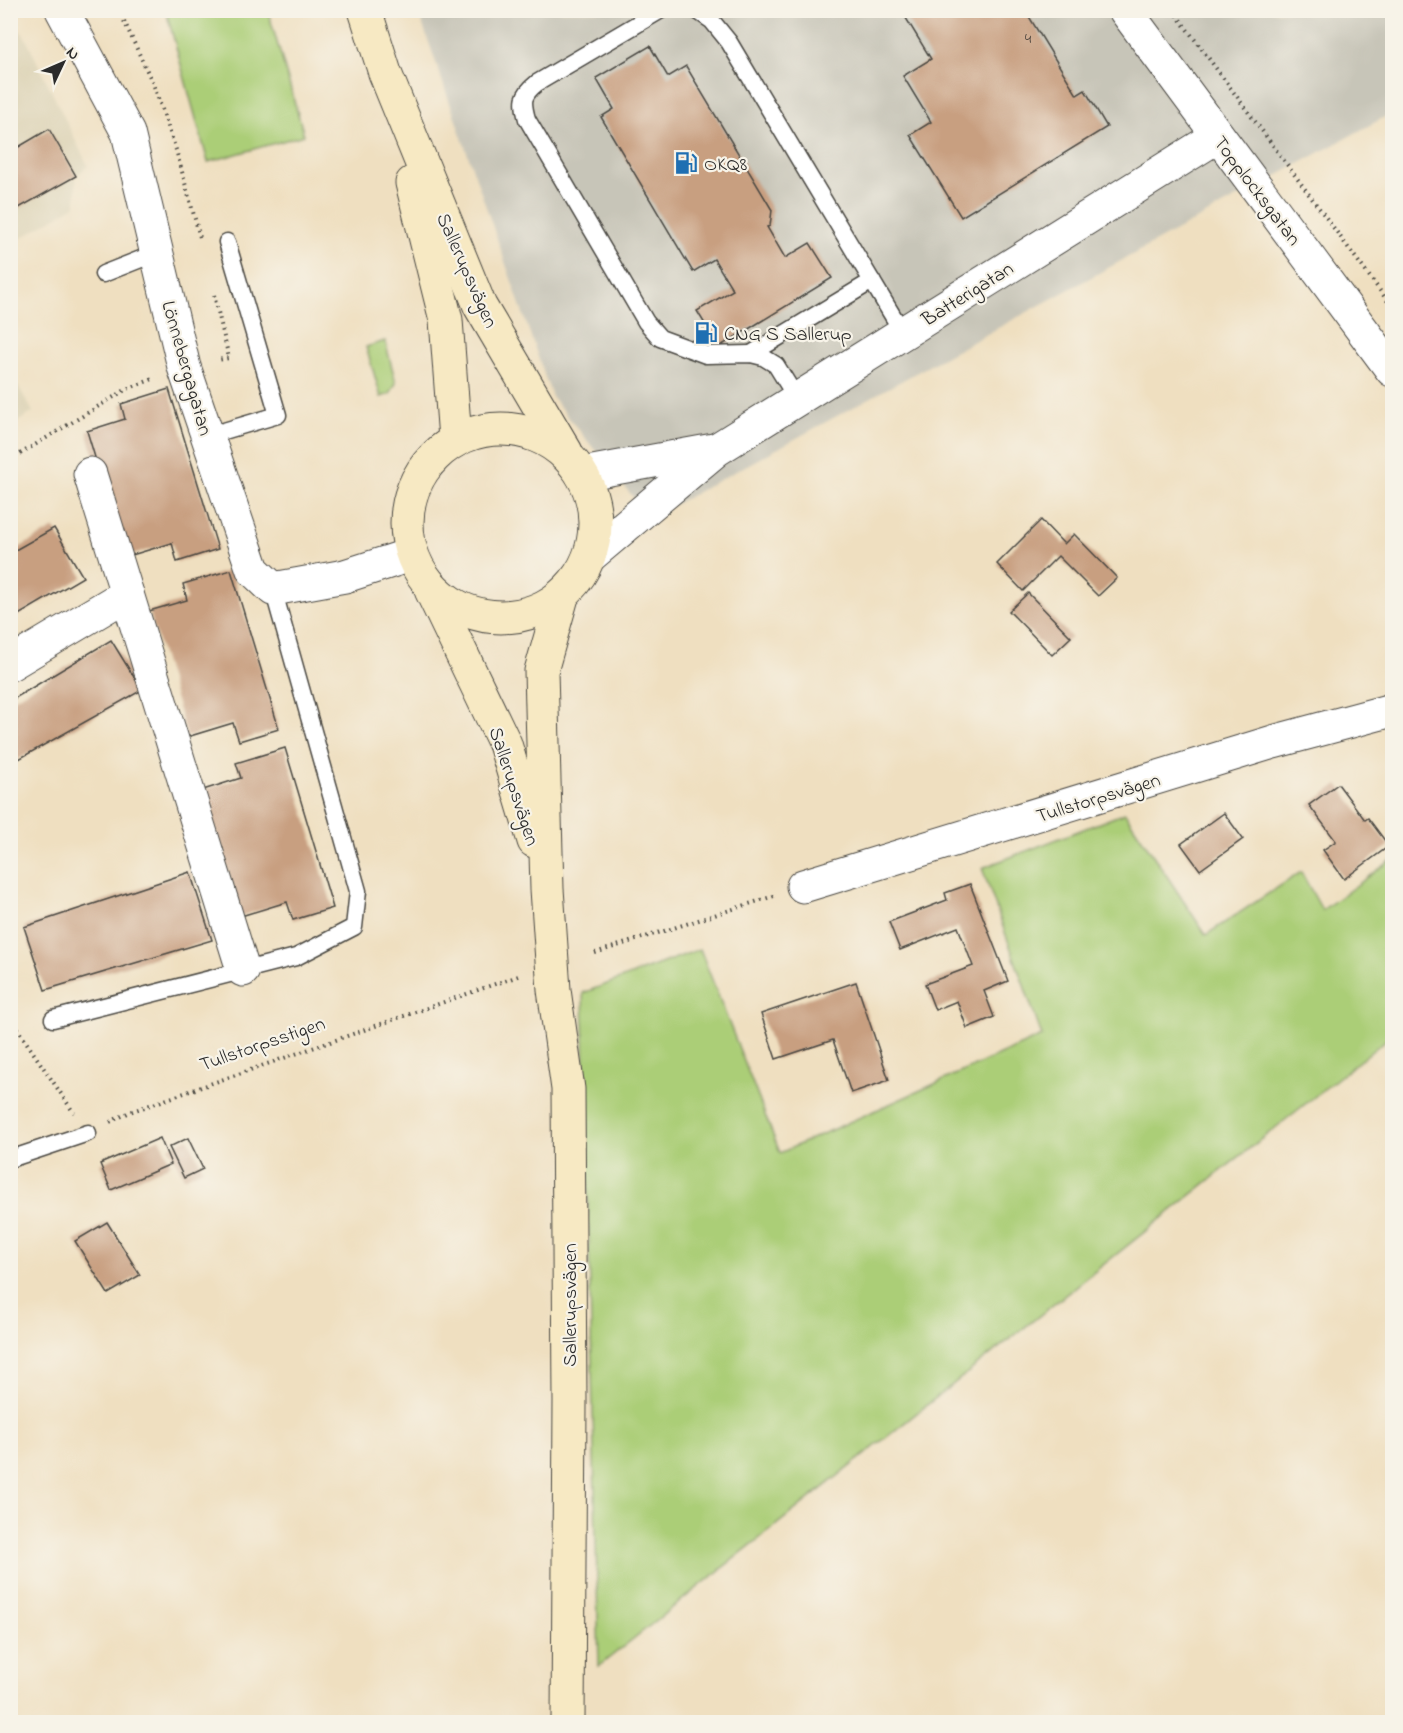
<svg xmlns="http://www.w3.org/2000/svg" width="1403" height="1733" font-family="'Indie Flower',sans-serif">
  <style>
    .built { fill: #dad0b1 }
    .industrial { fill: #c7c5b8 }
    .green { fill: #abce77; stroke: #6b7c51; stroke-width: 1.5 }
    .building { fill: #c89f80 }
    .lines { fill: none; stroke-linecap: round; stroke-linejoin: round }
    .lane-casing { stroke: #484641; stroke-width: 19 }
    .street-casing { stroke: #484641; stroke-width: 35 }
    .secondary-casing { stroke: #484641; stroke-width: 35 }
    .path { stroke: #484641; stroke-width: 4; stroke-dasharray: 1.5 4.5; stroke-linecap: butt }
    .lane { stroke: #fff; stroke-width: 16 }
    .street { stroke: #fff; stroke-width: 33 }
    .secondary { stroke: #f7e9c3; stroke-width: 33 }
    .labels { text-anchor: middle; stroke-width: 4.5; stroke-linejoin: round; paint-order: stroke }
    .number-label { font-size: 16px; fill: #524840 }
    .poi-label { font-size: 20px; fill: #2b2b2b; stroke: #f7f3e8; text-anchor: start }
    .street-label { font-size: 20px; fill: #2b2b2b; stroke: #f7f3e8 }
  </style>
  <rect width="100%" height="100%" fill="#f7f3e8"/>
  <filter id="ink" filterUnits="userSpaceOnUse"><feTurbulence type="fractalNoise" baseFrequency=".0167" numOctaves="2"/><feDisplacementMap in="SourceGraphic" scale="12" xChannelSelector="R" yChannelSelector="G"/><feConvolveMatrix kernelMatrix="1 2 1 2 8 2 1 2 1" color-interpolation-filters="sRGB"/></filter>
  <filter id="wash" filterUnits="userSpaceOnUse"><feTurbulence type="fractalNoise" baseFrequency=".008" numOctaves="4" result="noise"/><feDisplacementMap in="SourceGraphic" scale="24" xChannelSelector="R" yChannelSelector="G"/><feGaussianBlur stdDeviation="1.35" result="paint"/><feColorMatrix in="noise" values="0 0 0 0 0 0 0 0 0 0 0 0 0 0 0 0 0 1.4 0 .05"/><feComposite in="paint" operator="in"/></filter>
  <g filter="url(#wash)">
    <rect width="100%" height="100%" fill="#efdfc0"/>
    <g class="built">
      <polygon points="10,16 25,37 88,166 76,176 76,205 11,244"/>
      <polygon points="10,372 33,412 11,426 10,426"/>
    </g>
    <polygon class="industrial" points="418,11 1392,11 1392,113 650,518 552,397"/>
    <g class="green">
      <polygon points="166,11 268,11 304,135 208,162"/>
      <polygon points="385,341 396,383 390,394 381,397 366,347"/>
      <polygon points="1125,813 1206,935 1301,872 1322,910 1392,860 1392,1035 599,1666 583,993 700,949 780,1153 1042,1036 982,868"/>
    </g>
    <g id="blocks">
      <g class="building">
        <polygon points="901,10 1025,10 1077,95 1085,90 1107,127 961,217 910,135 931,122 903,76 931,59"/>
        <polygon points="650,46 668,77 686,66 772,210 770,226 767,227 785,258 810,243 832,278 719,347 697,311 733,290 714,259 693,272 601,117 614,109 596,78"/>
        <polygon points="49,129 76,176 10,213 10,152"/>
        <polygon points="169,389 218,549 177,562 172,543 125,557 87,431 125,419 121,404"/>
        <polygon points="1041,520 1064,544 1074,534 1117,578 1098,596 1058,556 1023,591 997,564"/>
        <polygon points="54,528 83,577 10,620 10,553"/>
        <polygon points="231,570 279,729 239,741 233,723 187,737 149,611 187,600 183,584"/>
        <polygon points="1028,593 1071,637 1052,655 1009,611"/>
        <polygon points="111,640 142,690 10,764 10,701"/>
        <polygon points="285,748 333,908 293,920 287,902 241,916 203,790 241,778 236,763"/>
        <polygon points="1338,784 1365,820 1368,818 1389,846 1344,879 1323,850 1336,841 1309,805"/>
        <polygon points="1224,813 1243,839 1200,870 1181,844"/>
        <polygon points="190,872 212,940 45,990 24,927"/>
        <polygon points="970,884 1008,981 984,991 994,1017 967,1028 957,1001 935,1010 925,984 973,966 958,927 900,950 889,922 947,900 945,893"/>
        <polygon points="856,982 889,1080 851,1093 833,1040 776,1059 761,1014"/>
        <polygon points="160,1138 171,1164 111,1190 100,1164"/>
        <polygon points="188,1138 203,1169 184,1178 169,1147"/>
        <polygon points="107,1222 140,1275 108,1294 75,1241"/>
      </g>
    </g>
  </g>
  <g filter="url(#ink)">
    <use href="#blocks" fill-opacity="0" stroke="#484641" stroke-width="1.5"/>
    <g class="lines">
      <g class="lane-casing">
        <g id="lane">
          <path d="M661,10l-124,73c-15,12 -15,18 -10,36l119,203 14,16 46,17 45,-1 12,3 13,8 21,34"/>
          <polyline points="696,10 712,21 729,42 903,333"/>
          <polyline points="103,274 156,253"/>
          <polyline points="751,354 872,281"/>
          <polyline points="207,436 278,415 227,242"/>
          <polyline points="53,1019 296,957 354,927 358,891 273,589"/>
          <polyline points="10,1159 88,1133"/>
        </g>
      </g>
      <g class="street-casing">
        <g id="street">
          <polyline points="62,10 128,133 184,367 253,570 273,589 345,576 410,555"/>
          <polyline points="1125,10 1392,370"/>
          <polyline points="90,474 243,970"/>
          <polyline points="582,474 714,450"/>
          <polyline points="591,555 716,450 1218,136"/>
          <polyline points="10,664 127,594"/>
          <polyline points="803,886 1273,742 1392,710"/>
        </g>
      </g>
      <g class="secondary-casing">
        <g id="secondary">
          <polyline points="365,10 385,73 480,306 566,452"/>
          <polyline points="412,183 446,320 455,439"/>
          <circle cx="501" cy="523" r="94"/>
          <polyline points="431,590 505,744 534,841"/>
          <polyline points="562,597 541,671 547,889 554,990 568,1089 570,1401 568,1722"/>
        </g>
      </g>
      <g class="path">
        <polyline points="119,10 154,86 176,150 201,241"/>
        <polyline points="1173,10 1392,307"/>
        <polyline points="214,295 229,358 217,360"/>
        <polyline points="10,460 127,389 153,379"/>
        <polyline points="595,953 774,896"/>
        <polyline points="10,1018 74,1113"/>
        <polyline points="110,1122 130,1112 521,975"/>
      </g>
      <use href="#lane" class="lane"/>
      <use href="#street" class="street"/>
      <use href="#secondary" class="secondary"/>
    </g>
  </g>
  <defs>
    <g id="fuel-bare" transform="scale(1.8)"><path d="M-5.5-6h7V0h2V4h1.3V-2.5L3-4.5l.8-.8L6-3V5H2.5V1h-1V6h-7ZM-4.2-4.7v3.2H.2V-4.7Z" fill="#1f6fb2" stroke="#f7f3e8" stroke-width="2.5" paint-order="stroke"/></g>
  </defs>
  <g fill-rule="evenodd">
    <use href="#fuel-bare" x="686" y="163"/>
    <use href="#fuel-bare" x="706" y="333"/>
  </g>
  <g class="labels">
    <g class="number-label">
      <text x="1028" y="43">4</text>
    </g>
    <g class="poi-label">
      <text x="704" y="170">OKQ8</text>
      <text x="724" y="340">CNG S Sallerup</text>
    </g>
    <g class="street-label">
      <text transform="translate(1258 190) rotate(53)" y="7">Topplocksgatan</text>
      <text transform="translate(468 270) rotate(66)" y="7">Sallerupsvägen</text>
      <text transform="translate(967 293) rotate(-32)" y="7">Batterigatan</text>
      <text transform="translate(188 368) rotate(74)" y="7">Lönnebergagatan</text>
      <text transform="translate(515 786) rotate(72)" y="7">Sallerupsvägen</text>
      <text transform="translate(1098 797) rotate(-17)" y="7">Tullstorpsvägen</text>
      <text transform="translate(262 1043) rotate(-19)" y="7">Tullstorpsstigen</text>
      <text transform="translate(569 1305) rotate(-90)" y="7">Sallerupsvägen</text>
    </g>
  </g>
  <rect width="1403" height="1733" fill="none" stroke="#f7f3e8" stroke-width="36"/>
  <g transform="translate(63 63) rotate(46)" stroke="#f7f3e8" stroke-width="4.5" paint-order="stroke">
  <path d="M0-4.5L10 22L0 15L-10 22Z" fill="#2b2b2b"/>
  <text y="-9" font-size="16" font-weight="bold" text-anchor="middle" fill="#2b2b2b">N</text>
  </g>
</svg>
